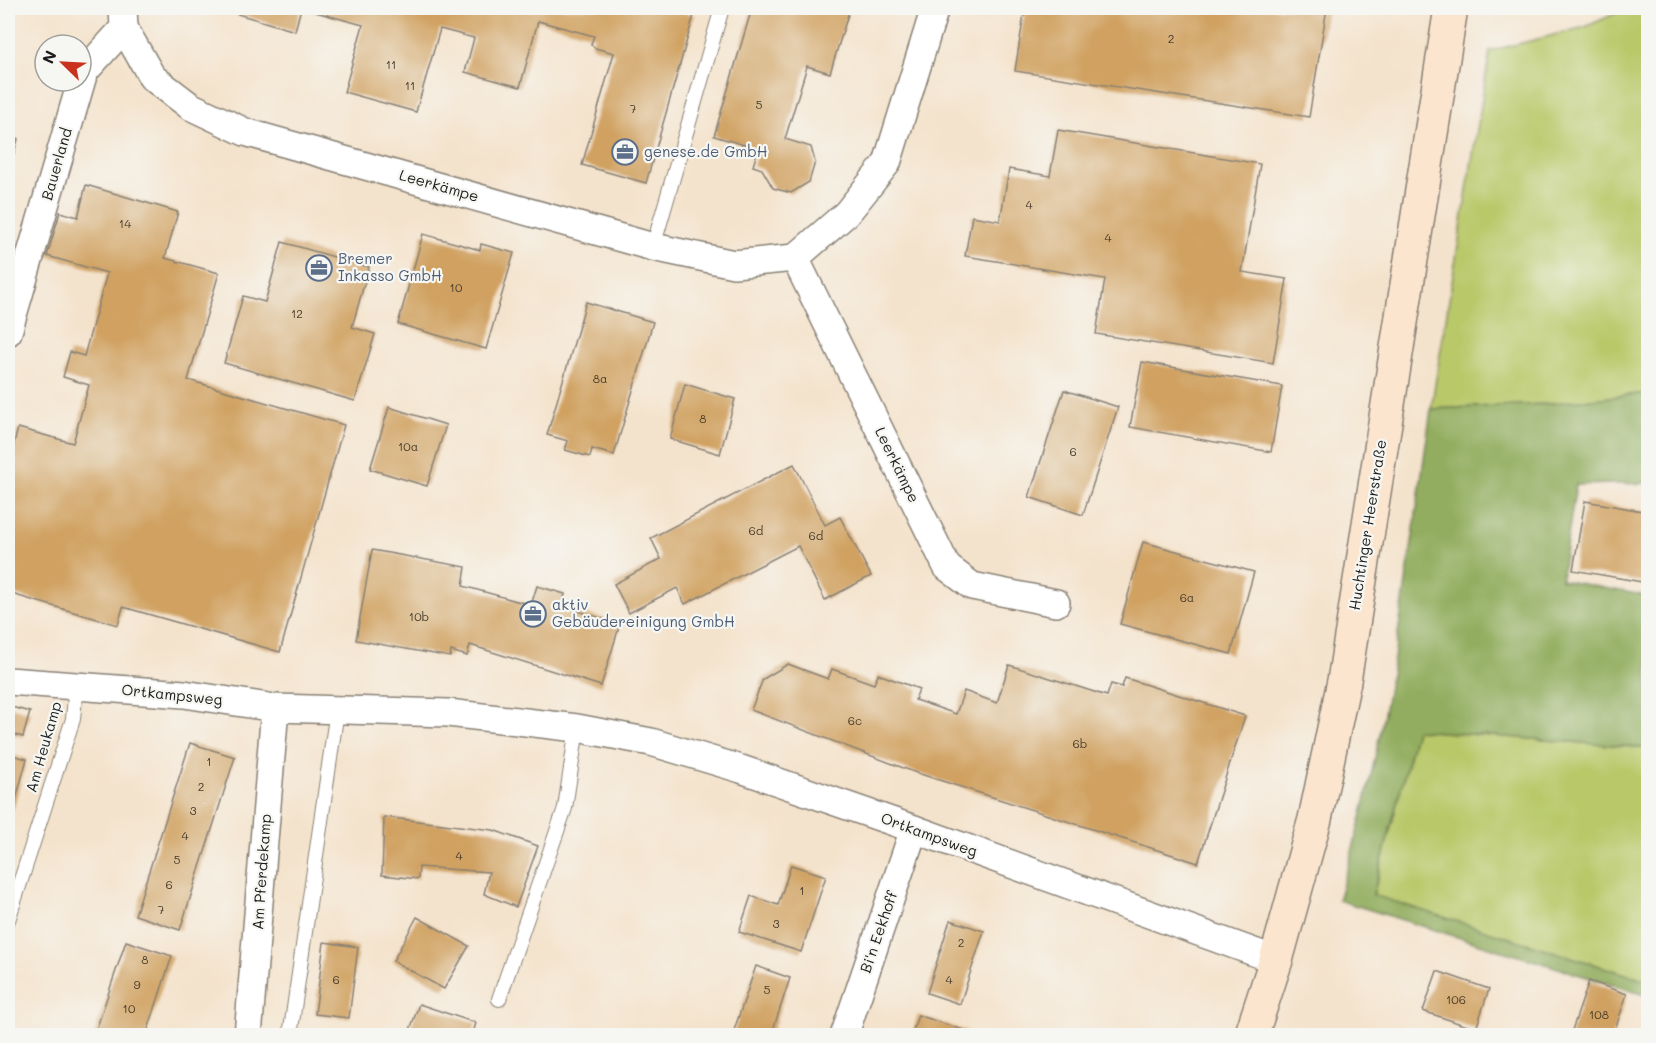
<svg xmlns="http://www.w3.org/2000/svg" width="1656" height="1043" font-family="Mali,sans-serif">
  <style>
    .green { fill: #b9c96b; stroke: #6a7244; stroke-width: 1.5 }
    .forest { fill: #92ad5f; stroke: #57643e; stroke-width: 1.5 }
    .building { fill: #d0a160 }
    .lines { fill: none; stroke-linecap: round; stroke-linejoin: round }
    .service-casing { stroke: #888074; stroke-width: 16 }
    .minor-casing { stroke: #888074; stroke-width: 30 }
    .secondary-casing { stroke: #888074; stroke-width: 36 }
    .service { stroke: #fff; stroke-width: 14 }
    .minor { stroke: #fff; stroke-width: 27 }
    .secondary { stroke: #fbe5cf; stroke-width: 33 }
    .labels { text-anchor: middle; stroke-width: 4.5; stroke-linejoin: round; paint-order: stroke }
    .number-label { font-size: 12px; fill: #493d2d }
    .service-label { font-size: 15px; fill: #4e5e75; stroke: #f6f6f2; text-anchor: start }
    .street-label { font-size: 15px; fill: #1c1c1c; stroke: #f6f6f2 }
  </style>
  <rect width="100%" height="100%" fill="#f6f6f2"/>
  <filter id="ink" filterUnits="userSpaceOnUse"><feTurbulence type="fractalNoise" baseFrequency=".0167" numOctaves="2"/><feDisplacementMap in="SourceGraphic" scale="12" xChannelSelector="R" yChannelSelector="G"/><feConvolveMatrix kernelMatrix="1 2 1 2 8 2 1 2 1" color-interpolation-filters="sRGB"/></filter>
  <filter id="wash" filterUnits="userSpaceOnUse"><feTurbulence type="fractalNoise" baseFrequency=".008" numOctaves="4" result="noise"/><feDisplacementMap in="SourceGraphic" scale="24" xChannelSelector="R" yChannelSelector="G"/><feGaussianBlur stdDeviation="1.35" result="paint"/><feColorMatrix in="noise" values="0 0 0 0 0 0 0 0 0 0 0 0 0 0 0 0 0 1.4 0 .05"/><feComposite in="paint" operator="in"/></filter>
  <g filter="url(#wash)">
    <rect width="100%" height="100%" fill="#f4e3cc"/>
    <g class="green">
      <polygon points="1628,8 1648,8 1648,393 1545,404 1431,409 1490,51 1585,27"/>
      <polygon points="1416,730 1648,748 1648,981 1373,896"/>
    </g>
    <path class="forest" d="M1648,393v90l-72,2 -15,95 87,16v152l-232,-18 -43,165 275,86v15l-310,-96c50,-160 69,-325 93,-491l114,-5z"/>
    <g id="blocks">
      <g class="building">
        <polygon points="235,8 667,8 694,15 646,183 582,165 614,53 595,48 591,44 594,36 538,21 520,87 465,72 474,38 440,29 416,112 344,92 363,25 301,8 295,31 234,13"/>
        <polygon points="752,8 850,8 830,73 807,66 785,139 811,147 815,162 809,182 791,193 773,188 762,169 753,166 758,149 714,136"/>
        <polygon points="1025,8 1327,8 1309,117 1015,71"/>
        <polygon points="1058,130 1260,164 1242,272 1287,279 1273,363 1096,334 1105,279 965,256 972,216 1000,221 1009,169 1050,176"/>
        <polygon points="8,136 18,139 8,173"/>
        <polygon points="86,185 178,212 165,258 219,273 188,380 344,425 280,652 123,607 118,625 8,593 8,466 18,428 73,443 89,385 63,377 70,352 84,356 107,273 47,256 60,212 78,217"/>
        <polygon points="423,234 480,250 481,244 514,253 486,349 398,324"/>
        <polygon points="282,242 369,267 352,327 375,334 355,401 224,363 243,296 265,302"/>
        <polygon points="586,302 653,322 614,455 592,449 590,457 565,450 568,441 547,435"/>
        <polygon points="1142,362 1282,386 1271,452 1130,427"/>
        <polygon points="685,384 735,399 720,454 670,439"/>
        <polygon points="1064,390 1118,407 1083,515 1029,497"/>
        <polygon points="389,407 446,425 427,486 370,469"/>
        <polygon points="794,464 825,525 840,517 871,576 825,600 798,546 685,604 677,588 629,613 614,584 661,559 651,538"/>
        <polygon points="1585,501 1648,512 1648,583 1573,570"/>
        <polygon points="1143,542 1254,572 1231,654 1120,624"/>
        <polygon points="372,550 466,567 463,586 531,605 537,586 565,594 562,606 620,624 601,686 470,645 467,656 451,651 450,657 356,640"/>
        <polygon points="788,664 828,679 832,669 874,684 878,674 919,689 915,700 956,714 964,691 997,703 1009,665 1107,696 1111,684 1122,687 1125,678 1245,716 1198,863 914,772 751,710 763,679"/>
        <polygon points="8,706 30,712 23,737 8,733"/>
        <polygon points="190,743 235,757 180,930 135,915"/>
        <polygon points="8,754 27,759 13,810 8,809"/>
        <polygon points="384,817 493,830 538,846 516,907 484,894 489,872 419,867 418,879 382,875"/>
        <polygon points="791,865 826,876 801,952 739,932 751,896 778,905"/>
        <polygon points="417,917 469,946 444,989 393,961"/>
        <polygon points="950,920 984,931 960,1004 927,993"/>
        <polygon points="126,941 172,956 146,1036 94,1036"/>
        <polygon points="324,942 358,947 349,1018 315,1014"/>
        <polygon points="756,966 790,978 771,1036 732,1036"/>
        <polygon points="1437,971 1489,989 1476,1029 1423,1011"/>
        <polygon points="1589,981 1627,994 1613,1036 1570,1036"/>
        <polygon points="419,1004 476,1023 472,1036 408,1036"/>
        <polygon points="918,1015 978,1035 978,1036 911,1036"/>
      </g>
    </g>
  </g>
  <g filter="url(#ink)">
    <use href="#blocks" fill-opacity="0" stroke="#888074" stroke-width="1.5"/>
    <g class="lines">
      <g class="service-casing">
        <g id="service">
          <polyline points="653,247 722,8"/>
          <polyline points="8,920 73,719 76,686"/>
          <polyline points="499,999 565,808 577,728"/>
          <polyline points="290,1036 337,710"/>
        </g>
      </g>
      <g class="minor-casing">
        <g id="minor">
          <polyline points="124,28 152,77 190,106 245,132 653,247 734,264 795,258 847,213 887,163 935,8"/>
          <polyline points="795,258 947,567 972,586 1056,603"/>
          <polyline points="8,332 84,72 124,28 123,8"/>
          <polyline points="8,681 184,694 275,708 448,713 577,728 651,742 741,769 914,829 1276,960"/>
          <polyline points="248,1036 275,708"/>
          <polyline points="844,1036 914,829"/>
        </g>
      </g>
      <g class="secondary-casing">
        <polyline id="secondary" points="1251,1036 1276,960 1315,819 1344,681 1451,8"/>
      </g>
      <use href="#service" class="service"/>
      <use href="#minor" class="minor"/>
      <use href="#secondary" class="secondary"/>
    </g>
  </g>
  <defs>
    <g id="office-ring" transform="scale(1.35)"><circle r="9.5" fill="#f6f6f2" stroke="#5c6f8a" stroke-width="1.5"/><path d="M-6-3h4V-5.5h4V-3h4V5H-6ZM-1-4.5V-3h2v-1.5ZM-6 0V1H6V0Z" fill="#5c6f8a"/></g>
  </defs>
  <g fill-rule="evenodd">
    <use href="#office-ring" x="625" y="152"/>
    <use href="#office-ring" x="319" y="268"/>
    <use href="#office-ring" x="533" y="614"/>
  </g>
  <g class="labels">
    <g class="number-label">
      <text x="1171" y="43">2</text>
      <text x="391" y="69">11</text>
      <text x="410" y="90">11</text>
      <text x="759" y="109">5</text>
      <text x="633" y="113">7</text>
      <text x="1029" y="209">4</text>
      <text x="125" y="228">14</text>
      <text x="1108" y="242">4</text>
      <text x="456" y="292">10</text>
      <text x="297" y="318">12</text>
      <text x="600" y="383">8a</text>
      <text x="703" y="423">8</text>
      <text x="408" y="451">10a</text>
      <text x="1073" y="456">6</text>
      <text x="756" y="535">6d</text>
      <text x="816" y="540">6d</text>
      <text x="1187" y="602">6a</text>
      <text x="419" y="621">10b</text>
      <text x="855" y="725">6c</text>
      <text x="1080" y="748">6b</text>
      <text x="209" y="766">1</text>
      <text x="201" y="791">2</text>
      <text x="193" y="815">3</text>
      <text x="185" y="840">4</text>
      <text x="459" y="860">4</text>
      <text x="177" y="864">5</text>
      <text x="169" y="889">6</text>
      <text x="802" y="895">1</text>
      <text x="161" y="914">7</text>
      <text x="776" y="928">3</text>
      <text x="961" y="947">2</text>
      <text x="145" y="964">8</text>
      <text x="336" y="984">6</text>
      <text x="949" y="984">4</text>
      <text x="137" y="989">9</text>
      <text x="767" y="994">5</text>
      <text x="1456" y="1004">106</text>
      <text x="129" y="1013">10</text>
      <text x="1599" y="1019">108</text>
    </g>
    <g class="service-label">
      <text x="644" y="157">genese.de GmbH</text>
      <text x="338" y="264">Bremer<tspan x="338" dy="17">Inkasso GmbH</tspan></text>
      <text x="552" y="610">aktiv<tspan x="552" dy="17">Gebäudereinigung GmbH</tspan></text>
    </g>
    <g class="street-label">
      <text transform="translate(57 164) rotate(-74)" y="5">Bauerland</text>
      <text transform="translate(439 186) rotate(16)" y="5">Leerkämpe</text>
      <text transform="translate(897 465) rotate(64)" y="5">Leerkämpe</text>
      <text transform="translate(1368 525) rotate(-81)" y="5">Huchtinger Heerstraße</text>
      <text transform="translate(172 695) rotate(6)" y="5">Ortkampsweg</text>
      <text transform="translate(44 747) rotate(-74)" y="5">Am Heukamp</text>
      <text transform="translate(929 835) rotate(20)" y="5">Ortkampsweg</text>
      <text transform="translate(262 872) rotate(-86)" y="5">Am Pferdekamp</text>
      <text transform="translate(879 932) rotate(-71)" y="5">Bi'n Eekhoff</text>
    </g>
  </g>
  <rect width="1656" height="1043" fill="none" stroke="#f6f6f2" stroke-width="30"/>
  <g transform="translate(63 63) rotate(294)"><circle r="28" fill="#f6f6f2" stroke="#9f9f9c" stroke-width="1.5"/>
  <path d="M0-4.5L10 22L0 15L-10 22Z" fill="#c8321e"/>
  <text y="-9" font-size="16" font-weight="bold" text-anchor="middle" fill="#1c1c1c">N</text>
  </g>
</svg>
